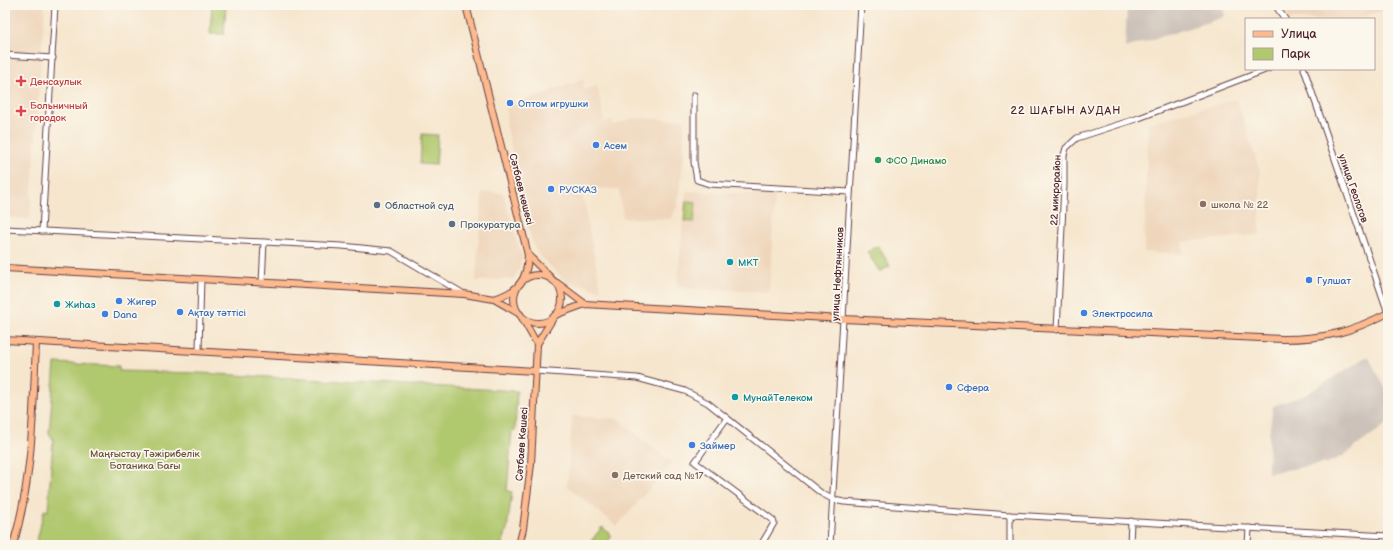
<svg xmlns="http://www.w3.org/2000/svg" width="1393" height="550" font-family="'Balsamiq Sans',sans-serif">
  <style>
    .built { fill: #efd6bb }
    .industrial { fill: #cdc2b9 }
    .green { fill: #b0c86e; stroke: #7d744c }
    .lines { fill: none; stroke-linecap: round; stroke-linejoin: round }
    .minor-casing { stroke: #643d43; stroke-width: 7 }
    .major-casing { stroke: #643d43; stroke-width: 8 }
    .minor { stroke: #fff; stroke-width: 5 }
    .major { stroke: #fcba8e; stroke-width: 6 }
    .health-dot { fill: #e0444e; stroke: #fbf7ec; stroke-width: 1.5 }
    .shop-dot { fill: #3f7fe0; stroke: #fbf7ec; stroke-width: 1.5 }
    .leisure-dot { fill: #2e9e5b; stroke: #fbf7ec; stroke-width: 1.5 }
    .education-dot { fill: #8d6e63; stroke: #fbf7ec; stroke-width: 1.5 }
    .service-dot { fill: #5c6f8a; stroke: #fbf7ec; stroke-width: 1.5 }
    .culture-dot { fill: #0f9aa8; stroke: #fbf7ec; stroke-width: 1.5 }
    .labels { text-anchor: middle; stroke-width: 3.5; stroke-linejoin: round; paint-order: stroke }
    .health-label { font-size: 10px; fill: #be3a42; stroke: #fbf7ec; text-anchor: start }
    .shop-label { font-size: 10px; fill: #366cbe; stroke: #fbf7ec; text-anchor: start }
    .leisure-label { font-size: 10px; fill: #27864d; stroke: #fbf7ec; text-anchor: start }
    .street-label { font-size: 10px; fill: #4a1f2b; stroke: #fbf7ec }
    .education-label { font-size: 10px; fill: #785e54; stroke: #fbf7ec; text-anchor: start }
    .service-label { font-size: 10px; fill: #4e5e75; stroke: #fbf7ec; text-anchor: start }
    .culture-label { font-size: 10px; fill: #0d838f; stroke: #fbf7ec; text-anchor: start }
    .park-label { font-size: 10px; fill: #69523f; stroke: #fbf7ec }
    .neighbourhood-label { font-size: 11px; letter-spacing: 1px; fill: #4a1f2b; stroke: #fbf7ec }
  </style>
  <rect width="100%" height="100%" fill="#fbf7ec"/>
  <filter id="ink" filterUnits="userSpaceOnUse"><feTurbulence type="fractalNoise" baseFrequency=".025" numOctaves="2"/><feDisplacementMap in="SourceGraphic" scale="8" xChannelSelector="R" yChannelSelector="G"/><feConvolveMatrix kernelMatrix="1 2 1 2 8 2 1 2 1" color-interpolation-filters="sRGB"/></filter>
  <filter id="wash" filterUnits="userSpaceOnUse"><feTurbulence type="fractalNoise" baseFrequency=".012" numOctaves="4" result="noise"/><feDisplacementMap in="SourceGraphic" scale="16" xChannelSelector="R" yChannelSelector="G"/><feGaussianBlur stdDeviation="0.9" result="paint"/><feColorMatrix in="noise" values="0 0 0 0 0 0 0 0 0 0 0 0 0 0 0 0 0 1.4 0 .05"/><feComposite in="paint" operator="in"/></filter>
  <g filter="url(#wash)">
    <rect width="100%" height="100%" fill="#f6e6ce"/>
    <g class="built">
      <polygon points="5,5 45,5 30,219 5,217"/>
      <polygon points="1284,5 1388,5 1388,8 1356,19 1289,19"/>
      <polygon points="583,80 584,90 597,86 605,122 612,119 614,125 632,118 684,120 684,156 677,207 671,219 623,218 619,189 581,188 601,290 594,289 588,286 569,285 538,253 531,239 507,127 506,108 536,96"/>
      <polygon points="1237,99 1260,172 1260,235 1183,242 1183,254 1144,252 1148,123"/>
      <polygon points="686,191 775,195 769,292 677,288"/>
      <polygon points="482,192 503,193 522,257 519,270 513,279 476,281"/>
      <polygon points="572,416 618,419 672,463 617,526 567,486"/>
    </g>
    <g class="industrial">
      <polygon points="1127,5 1221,5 1225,15 1221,18 1125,48"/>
      <polygon points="1368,356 1388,393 1388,423 1343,456 1327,463 1268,473 1269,435 1273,406 1307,394"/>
    </g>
    <g class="green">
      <polygon points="212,5 226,5 224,34 210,34"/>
      <polygon points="422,134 438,135 436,165 420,164"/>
      <polygon points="686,201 696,202 694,222 684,221"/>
      <polygon points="878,246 890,266 880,272 867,252"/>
      <polygon points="55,363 119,366 119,371 199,373 517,391 515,430 512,430 507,491 512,492 507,529 502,545 36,545 44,510 48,511 53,439 49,433"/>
      <polygon points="602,527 612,536 605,545 588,545"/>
    </g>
  </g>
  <g filter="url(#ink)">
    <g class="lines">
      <g class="minor-casing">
        <g id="minor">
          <polyline points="1275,5 1285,19"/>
          <polyline points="5,55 53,58"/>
          <polyline points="1304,69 1388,313"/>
          <polyline points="694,95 694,162 697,180 709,184 850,192"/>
          <polyline points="5,229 342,246 391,251 464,294"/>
          <polyline points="42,231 55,5"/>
          <polyline points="262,283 264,242"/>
          <polyline points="1057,330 1064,185 1064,155 1066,148 1077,138 1139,118 1268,69"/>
          <polyline points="199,350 201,279"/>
          <polyline points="535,371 637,378 685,391 708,403 821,493 834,500 844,502 1010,515 1388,536"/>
          <polyline points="727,418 695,462 773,520 774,523 761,545"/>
          <polyline points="1010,515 1010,545"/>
          <polyline points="830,545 861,5"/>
          <polyline points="1130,545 1131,521"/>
          <polyline points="1248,545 1249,528"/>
        </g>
      </g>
      <g class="major-casing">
        <g id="major">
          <path d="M466,5l62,250c-1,26 -9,36 -34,44"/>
          <polyline points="528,255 550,277"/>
          <polyline points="5,268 464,294 494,299 520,314 537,344"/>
          <circle cx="538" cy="299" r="24"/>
          <polyline points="557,283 585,304"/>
          <polyline points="5,340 535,371"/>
          <path d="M13,545c20,-66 20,-134 23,-203"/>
          <path d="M519,545l4,-16 8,-65 6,-120 18,-29 30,-11 258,15 440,20c42,0 68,-7 105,-26"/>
        </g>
      </g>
      <use href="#minor" class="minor"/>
      <use href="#major" class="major"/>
    </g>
  </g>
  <g class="health-dot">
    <path d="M19 75h4v4h4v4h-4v4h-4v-4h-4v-4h4z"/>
    <path d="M19 105h4v4h4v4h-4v4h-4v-4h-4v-4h4z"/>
  </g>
  <g class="shop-dot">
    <circle cx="510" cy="103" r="4"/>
    <circle cx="596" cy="145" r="4"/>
    <circle cx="551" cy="189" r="4"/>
    <circle cx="1309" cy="280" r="4"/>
    <circle cx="119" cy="301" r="4"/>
    <circle cx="180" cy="312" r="4"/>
    <circle cx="1084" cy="313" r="4"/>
    <circle cx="105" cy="314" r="4"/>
    <circle cx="949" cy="387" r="4"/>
    <circle cx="692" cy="445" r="4"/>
  </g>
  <circle class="leisure-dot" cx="878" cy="160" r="4"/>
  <g class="education-dot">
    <circle cx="1203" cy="204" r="4"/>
    <circle cx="615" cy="475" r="4"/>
  </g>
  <g class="service-dot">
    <circle cx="377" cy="205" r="4"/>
    <circle cx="452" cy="224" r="4"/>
  </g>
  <g class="culture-dot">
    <circle cx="730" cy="262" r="4"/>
    <circle cx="57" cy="304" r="4"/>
    <circle cx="735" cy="397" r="4"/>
  </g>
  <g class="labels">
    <g class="health-label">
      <text x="30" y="85">Денсаулык</text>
      <text x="30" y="109">Больничный<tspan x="30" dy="12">городок</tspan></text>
    </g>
    <g class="shop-label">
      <text x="518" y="107">Оптом игрушки</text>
      <text x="604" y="149">Асем</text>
      <text x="559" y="193">РУСКАЗ</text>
      <text x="1317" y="284">Гулшат</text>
      <text x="127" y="305">Жигер</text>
      <text x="188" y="316">Ақтау тәттісі</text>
      <text x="1092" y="317">Электросила</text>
      <text x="113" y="318">Dana</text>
      <text x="957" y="391">Сфера</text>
      <text x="700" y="449">Займер</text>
    </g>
    <g class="leisure-label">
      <text x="886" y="164">ФСО Динамо</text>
    </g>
    <g class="street-label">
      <text transform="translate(1354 188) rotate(71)" y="4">улица Геологов</text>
      <text transform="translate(522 189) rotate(76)" y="4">Сәтбаев көшесі</text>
      <text transform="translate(1055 190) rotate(-87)" y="4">22 микрорайон</text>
      <text transform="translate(837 274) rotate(-87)" y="4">улица Нефтянников</text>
      <text transform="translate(521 444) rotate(-86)" y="4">Сәтбаев Көшесі</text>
    </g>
    <g class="education-label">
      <text x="1211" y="208">школа № 22</text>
      <text x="623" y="479">Детский сад №17</text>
    </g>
    <g class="service-label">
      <text x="385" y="209">Областной суд</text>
      <text x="460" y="228">Прокуратура</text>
    </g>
    <g class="culture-label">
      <text x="738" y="266">МКТ</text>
      <text x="65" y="308">Жиhаз</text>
      <text x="743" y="401">МунайТелеком</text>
    </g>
    <g class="park-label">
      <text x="145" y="457">Маңғыстау Тәжірибелік<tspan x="145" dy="12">Ботаника Бағы</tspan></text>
    </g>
    <g class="neighbourhood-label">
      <text x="1066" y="114">22 ШАҒЫН АУДАН</text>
    </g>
  </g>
  <rect width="1393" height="550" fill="none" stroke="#fbf7ec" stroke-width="20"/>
  <rect x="1245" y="18" width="130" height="52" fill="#fbf7ec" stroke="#b4a19f"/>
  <rect x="1253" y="31" width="20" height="6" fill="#fcba8e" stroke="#b4a19f"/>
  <text x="1281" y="38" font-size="12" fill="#4a1f2b">Улица</text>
  <rect x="1253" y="48" width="20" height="12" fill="#b0c86e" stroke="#b4a19f"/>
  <text x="1281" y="58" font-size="12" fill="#4a1f2b">Парк</text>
</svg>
